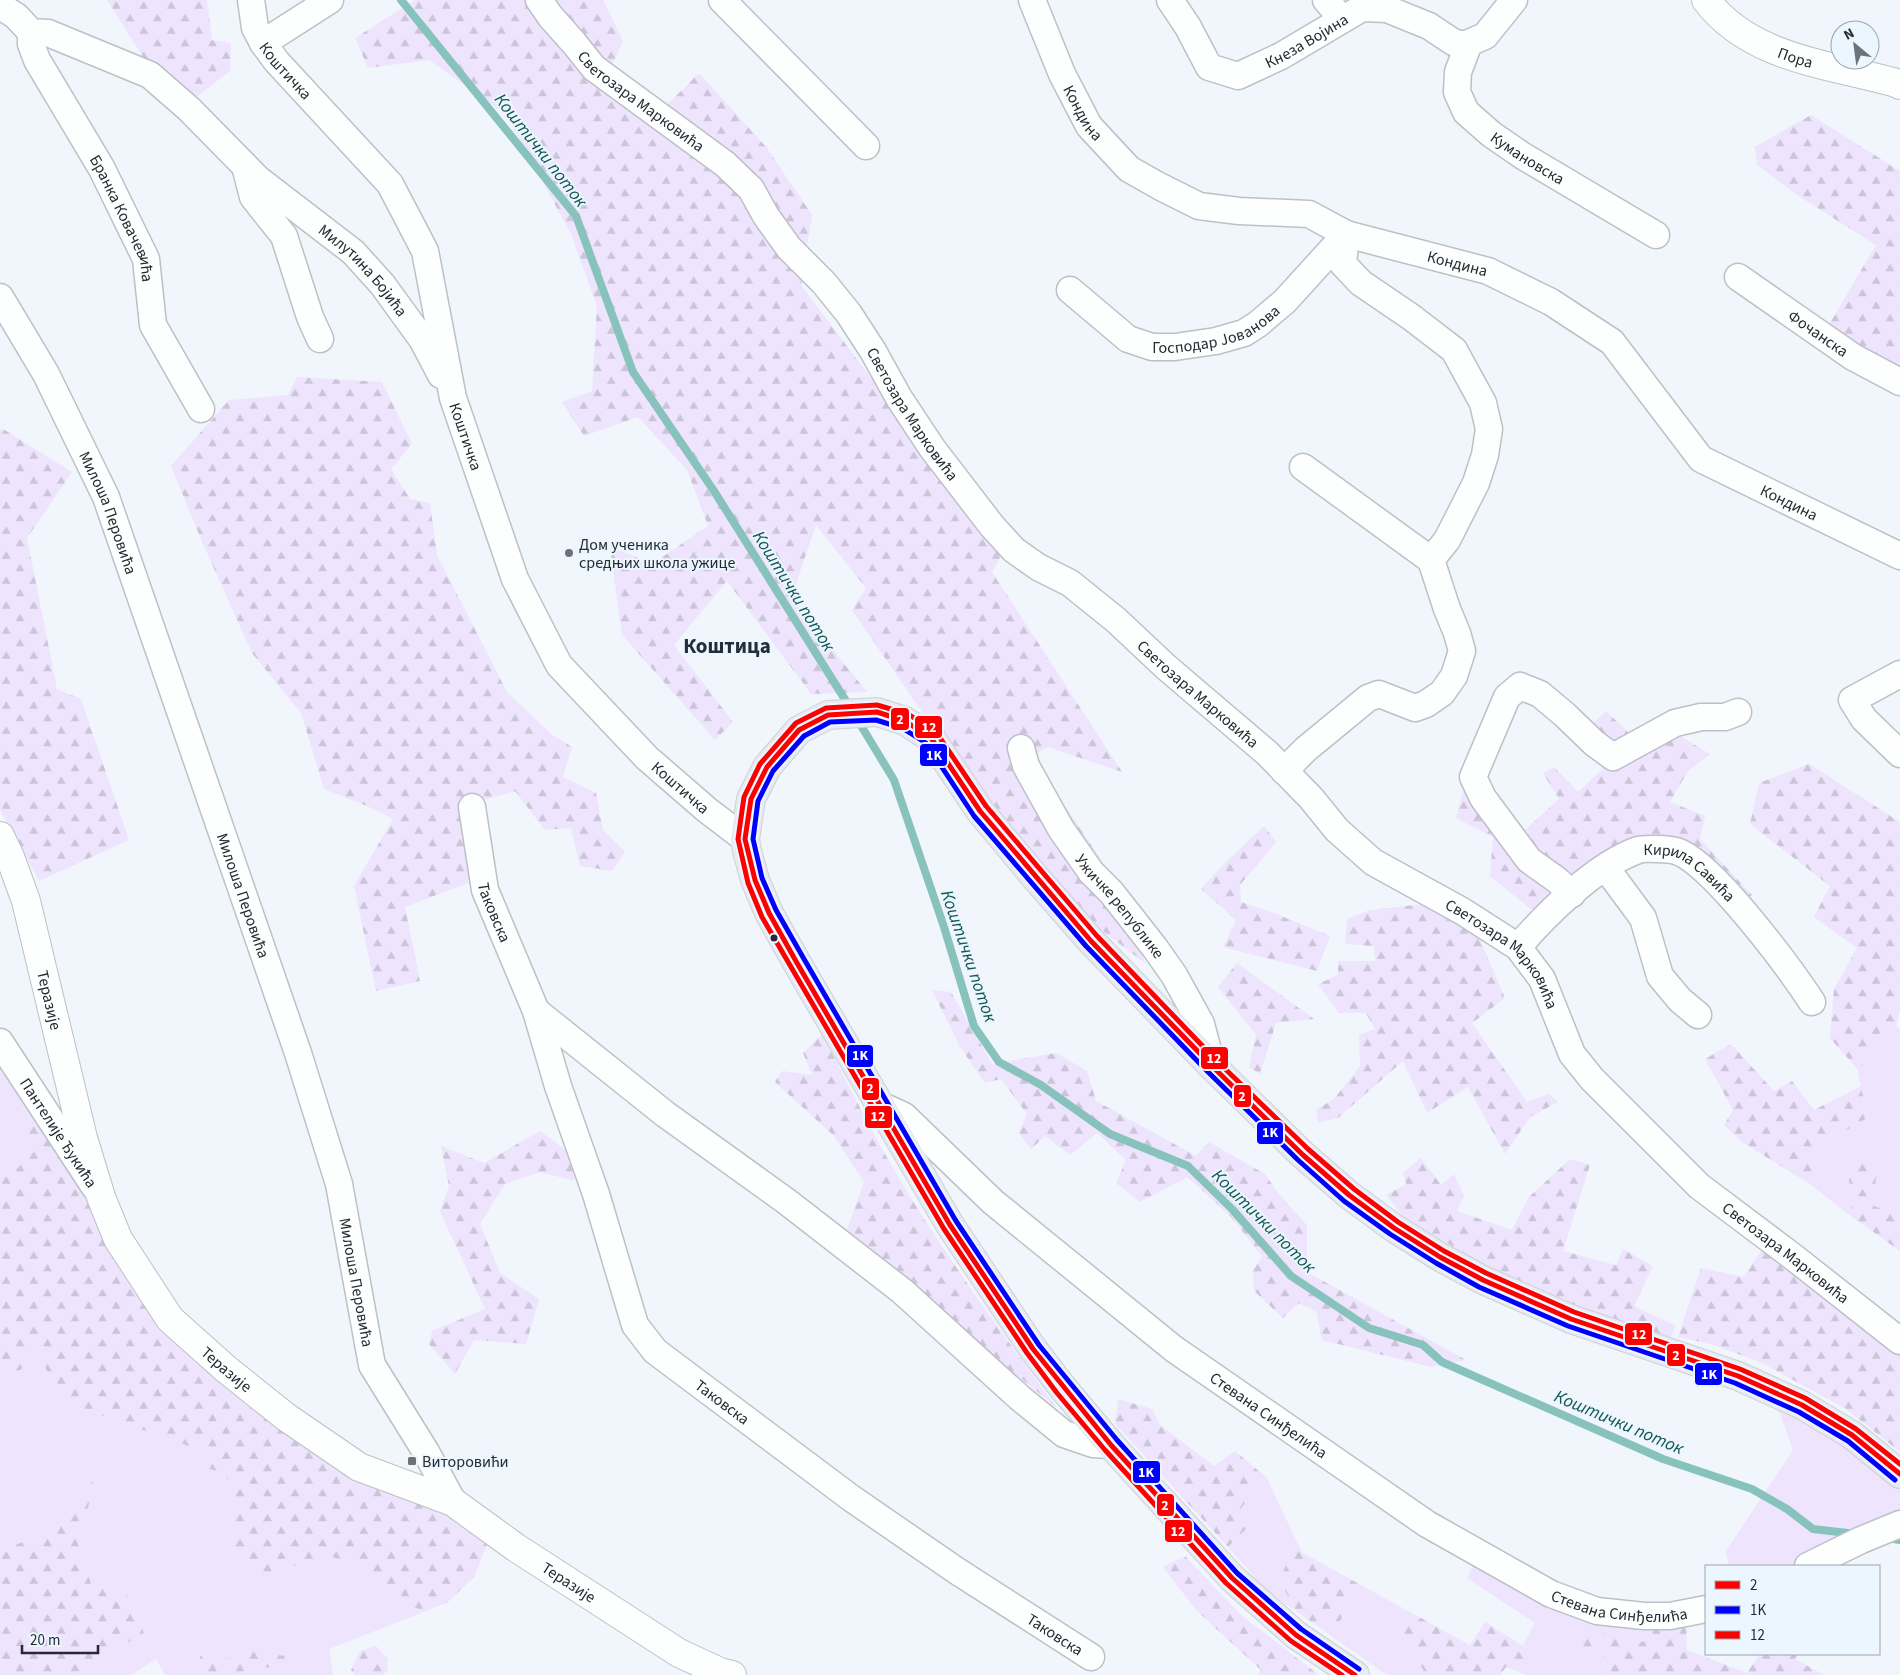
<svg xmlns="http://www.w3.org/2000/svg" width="1900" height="1675" font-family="'Source Sans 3',sans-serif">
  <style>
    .grass { fill: #eee4fd }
    .forest { fill: url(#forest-firs) }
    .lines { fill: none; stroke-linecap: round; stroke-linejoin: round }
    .stream { stroke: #88c2bc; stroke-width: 8 }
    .street-casing { stroke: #bcc1c6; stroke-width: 29 }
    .secondary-casing { stroke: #bcc1c6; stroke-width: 30 }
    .primary-casing { stroke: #ced1d4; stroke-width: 30 }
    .street { stroke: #fdfefe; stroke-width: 26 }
    .secondary { stroke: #fdfefe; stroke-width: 28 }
    .primary { stroke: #e8e9f2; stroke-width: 28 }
    .bus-1-casing { stroke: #ecf6ff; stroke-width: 9 }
    .bus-2-casing { stroke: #ecf6ff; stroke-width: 9 }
    .bus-3-casing { stroke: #ecf6ff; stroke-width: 9 }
    .bus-1 { stroke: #f00; stroke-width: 5 }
    .bus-2 { stroke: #00f; stroke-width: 5 }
    .bus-3 { stroke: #f00; stroke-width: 5 }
    .poi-dot { fill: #6c7278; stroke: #ecf6ff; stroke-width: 2 }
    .bus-dot { fill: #252b31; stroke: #ecf6ff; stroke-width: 2 }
    .labels { text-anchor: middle; stroke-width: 4; stroke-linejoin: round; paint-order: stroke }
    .street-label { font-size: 16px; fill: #252b31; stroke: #ecf6ff }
    .poi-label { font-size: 16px; fill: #252b31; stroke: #ecf6ff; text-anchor: start }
    .water-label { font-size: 18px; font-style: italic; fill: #135750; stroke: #ecf6ff }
    .district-label { font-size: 21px; font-weight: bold; fill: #222e39; stroke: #ecf6ff }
    .line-badge { stroke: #ecf6ff; stroke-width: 2 }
    .badge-label { font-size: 14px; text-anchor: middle; font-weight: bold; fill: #fff }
  </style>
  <defs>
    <pattern id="forest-firs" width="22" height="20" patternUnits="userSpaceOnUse" patternTransform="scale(1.25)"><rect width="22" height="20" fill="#eee4fd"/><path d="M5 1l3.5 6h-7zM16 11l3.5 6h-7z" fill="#ccc4d9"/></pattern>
  </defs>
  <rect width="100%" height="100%" fill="#f0f6fb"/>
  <g class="grass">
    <polygon points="1896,1026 1900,1029 1900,1202 1895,1214 1874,1206 1876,1178 1884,1166 1861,1159 1849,1179 1852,1217 1810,1184 1818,1147 1867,1118 1858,1070"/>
    <polygon points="0,1061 36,1116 33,1152 9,1177 0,1177"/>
    <polygon points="30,1339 63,1402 206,1452 233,1486 232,1547 275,1574 293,1566 330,1557 353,1562 391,1601 426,1611 329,1649 333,1675 239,1675 253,1666 251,1651 227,1659 200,1656 201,1675 165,1675 156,1659 131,1675 74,1675 144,1633 124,1588 92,1587 78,1543 96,1477 58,1528 0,1551 0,1373 21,1370"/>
    <polygon points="1778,1408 1851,1450 1900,1489 1900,1524 1815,1566 1729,1566 1726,1551 1793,1450"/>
    <polygon points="1267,1478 1302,1553 1294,1549 1279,1580 1296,1611 1266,1590 1228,1547 1249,1526 1241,1508"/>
    <polygon points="1473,1566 1562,1609 1649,1626 1654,1637 1628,1647 1570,1639 1569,1651 1604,1647 1605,1671 1603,1675 1526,1675 1533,1652 1523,1645 1535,1623 1467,1578"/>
    <polygon points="1359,1584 1419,1617 1399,1629 1426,1675 1387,1675 1320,1628 1340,1621"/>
  </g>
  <g class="forest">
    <polygon points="107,0 207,0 212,40 231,43 230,71 195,98 146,62"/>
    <polygon points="415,0 603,0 623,41 611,67 664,108 699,73 767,148 812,215 801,285 1003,553 992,572 1122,772 1048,747 1032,757 1100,858 1146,964 1082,915 977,792 852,610 866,588 816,525 791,598 867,692 811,694 727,581 674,645 733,722 715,740 622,635 610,546 652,564 708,526 687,470 638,417 584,436 562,402 592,391 597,306 571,234 506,114 429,60 368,68 355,38"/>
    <polygon points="1811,115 1900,171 1900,371 1826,330 1876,245 1800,197 1757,165 1755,147"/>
    <polygon points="297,377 382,382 412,444 391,469 410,499 430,503 437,555 507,692 551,734 572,747 563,777 596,793 603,830 625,852 612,871 580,866 571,828 545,830 515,791 484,800 462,828 471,882 405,907 420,981 376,991 354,886 393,819 367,806 324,789 301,713 252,653 203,544 171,466 229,400 288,395"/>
    <polygon points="3,429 72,472 27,538 57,689 81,699 129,840 39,881 0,810 0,430"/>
    <polygon points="1606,711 1630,734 1654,720 1710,754 1688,771 1670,802 1705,816 1700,839 1752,895 1730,915 1678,860 1620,851 1537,914 1490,876 1493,837 1456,818 1467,775 1525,830 1559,799 1543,773 1554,767 1578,792 1603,769 1576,738"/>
    <polygon points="1809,764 1900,822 1900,1008 1896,1026 1858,1070 1830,1038 1834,989 1857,948 1814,917 1830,886 1750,824 1759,783"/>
    <polygon points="1264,826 1276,842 1240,885 1241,902 1274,913 1330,936 1317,971 1223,947 1236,920 1201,889 1226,862"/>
    <polygon points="1424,904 1476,930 1505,998 1472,1023 1527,1102 1549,1094 1558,1102 1530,1117 1505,1154 1468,1087 1427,1113 1403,1061 1338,1118 1318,1123 1316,1110 1334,1099 1360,1066 1359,1035 1375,1029 1366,1013 1339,1013 1318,984 1338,975 1338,961 1376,961 1373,946 1345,944 1347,919 1370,910"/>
    <polygon points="1237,963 1314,1019 1276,1023 1260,1074 1249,1067 1256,1035 1218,987"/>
    <polygon points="932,990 951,992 992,1064 1056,1053 1087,1071 1096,1101 1196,1156 1209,1142 1265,1174 1278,1193 1307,1225 1307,1272 1466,1360 1431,1367 1322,1340 1316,1311 1298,1303 1283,1318 1254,1291 1253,1271 1262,1256 1231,1217 1188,1177 1140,1202 1116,1183 1126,1160 1097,1133 1070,1155 1045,1136 1031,1149 1019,1133 1027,1114 1001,1079 985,1083 960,1047"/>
    <path d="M822,1034c29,55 56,112 89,164 45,72 95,141 145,209l-48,-39 -88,-79 -73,-59 17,-48 -30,-46 -59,-54 7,-11 30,4 -9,-22z"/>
    <polygon points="1731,1044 1774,1091 1792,1081 1814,1110 1861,1086 1867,1118 1818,1147 1810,1184 1742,1142 1724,1125 1733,1110 1705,1059"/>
    <polygon points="36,1116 182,1334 402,1489 459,1522 487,1545 474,1577 448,1602 426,1611 391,1601 353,1562 331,1557 293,1566 275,1574 248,1569 232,1547 233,1486 222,1472 205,1468 206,1452 63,1402 31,1340 21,1370 0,1373 0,1177 9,1177 33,1152 15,1126"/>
    <polygon points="540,1131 567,1151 575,1181 540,1172 505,1184 480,1224 500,1273 539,1299 526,1344 474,1340 455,1374 429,1344 432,1331 485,1309 440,1211 449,1186 441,1146 484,1163"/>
    <polygon points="1421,1158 1441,1185 1454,1174 1464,1196 1457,1211 1512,1230 1529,1197 1570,1159 1590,1165 1563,1251 1616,1265 1623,1249 1653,1266 1634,1306 1676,1326 1669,1340 1568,1308 1502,1277 1402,1215 1386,1195 1406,1184 1403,1173"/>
    <polygon points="1860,1159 1885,1165 1876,1178 1874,1206 1895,1214 1900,1202 1900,1251 1852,1217 1849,1179"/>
    <polygon points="1763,1248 1900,1356 1900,1452 1846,1409 1762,1363 1714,1345 1678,1337 1701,1268 1744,1277"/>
    <polygon points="1118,1399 1152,1409 1160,1425 1214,1466 1235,1451 1267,1478 1241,1508 1249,1526 1228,1547 1115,1424"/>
    <polygon points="97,1475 78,1543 92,1587 124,1588 144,1633 74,1675 0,1675 0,1551 58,1528"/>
    <polygon points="1294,1548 1359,1584 1340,1621 1320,1628 1296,1611 1279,1580"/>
    <polygon points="1185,1556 1241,1615 1319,1675 1258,1675 1261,1670 1196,1610 1163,1567"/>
    <polygon points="1686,1615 1687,1650 1747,1673 1760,1654 1798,1654 1795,1659 1824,1675 1603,1675 1605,1671 1604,1647 1569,1651 1570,1639 1620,1631 1628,1647 1654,1637 1649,1626"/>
    <polygon points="1419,1617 1470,1645 1485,1622 1533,1652 1526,1675 1506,1667 1500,1675 1426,1675 1399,1628"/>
    <polygon points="376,1646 388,1659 387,1671 383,1675 355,1675 351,1670 360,1651"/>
    <polygon points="251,1651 285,1656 281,1669 253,1666 239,1675 201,1675 200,1656 227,1659"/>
  </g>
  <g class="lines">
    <g class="stream">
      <polyline points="401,0 576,216 633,372 714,491 851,709"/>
      <polyline points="857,719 894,780 944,927 974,1026 999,1062 1041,1085 1110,1134 1188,1166 1232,1209 1291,1276 1369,1328 1423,1345 1442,1362 1663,1459 1752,1489 1787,1509 1813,1529 1856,1534"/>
      <polyline points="1887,1538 1900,1540"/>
    </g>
    <g class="street-casing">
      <g id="street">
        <path id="s1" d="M251,0l4,28 8,15 14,19 113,122 35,67 28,147 62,181 44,86 88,93 60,52 38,29"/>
        <path id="s2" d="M539,0l11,16 24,27 20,25 131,96 26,25 15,27 23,32 35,35 25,31 24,37 26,47 33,50 60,78 22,24 24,17 32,16 46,37 50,47 101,86 44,45 26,32 36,32 89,49 56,36 24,32 30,75 20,25 107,107 93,70 108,85"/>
        <polyline points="722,0 866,146"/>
        <path id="s3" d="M1032,0l30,74 27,52 40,43 30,17 40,20 40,5 70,3 37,20 142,37 63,31 61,40 89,117 199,97"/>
        <path id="s4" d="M1170,0l18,27 21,40 29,9 43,-20 81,-48 25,1 42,17 24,16 11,3 21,-9 29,-36"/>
        <polyline points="1326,0 1342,19"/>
        <path id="s5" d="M0,6l16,10 15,16 17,1 102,42 39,34 69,70 95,73 29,32 40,55 19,36"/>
        <path id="s6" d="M31,32v12l6,16 65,109 44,90 7,66 48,84"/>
        <polyline points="263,43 330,0"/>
        <path id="s7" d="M1469,43l-11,29 -1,20 9,20 25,22 32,22 133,79"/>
        <polyline points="245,166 253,197 284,236 310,317 320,339"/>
        <polyline points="1346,234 1343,264 1361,283 1411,317 1454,350 1483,403 1489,429 1485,455 1476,483 1447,540 1431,560"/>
        <path id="s8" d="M1738,277l115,80 47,25"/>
        <path id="s9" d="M1070,290l58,49 24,8h23l41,-6 28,-8 14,-9 27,-23 61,-67"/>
        <path id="s10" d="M0,297l46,77 60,123 192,556 41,131 33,181 54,87 27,50"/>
        <polyline points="1900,674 1852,700 1864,719 1900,754"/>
        <path id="s11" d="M1021,748l5,18 35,63 30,43 20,20 44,56 19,27 27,49 11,42"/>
        <polyline points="1284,771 1306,749 1368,698 1379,694 1415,708 1426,704 1442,693 1454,676 1462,651 1457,633 1447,609 1431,560 1303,467"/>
        <path id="s12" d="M472,807l13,83 51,121 22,75 38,108 39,131 20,26 196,147 106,73 134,86"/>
        <polyline points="1606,868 1643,918 1660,976 1680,1000 1698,1015"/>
        <polyline points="1572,894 1557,880 1529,860 1483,798 1473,777 1507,697 1520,686 1540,694 1565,715 1594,743 1613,757 1675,723 1701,717 1725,717 1738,712"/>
        <path id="s13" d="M1518,947c29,-34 78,-82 120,-97 6,-2 32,-1 38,1 35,10 115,119 136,151"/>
        <polyline points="536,1011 665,1114 786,1201 902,1291 1020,1398 1064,1434 1093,1444 1111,1445"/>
        <path id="s14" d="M0,1042l94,144"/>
        <path id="s15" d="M884,1110l5,-1 15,7 89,86 181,147 253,175 124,70 46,17 47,5h26l36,-7"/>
        <polyline points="1808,1566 1861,1540 1900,1524"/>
      </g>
    </g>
    <g class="secondary-casing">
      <g id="secondary">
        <path id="s16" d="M1706,0c44,58 121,64 187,82l7,3"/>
        <path id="s17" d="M0,836l10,21 16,44 57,237 18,59 17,42 52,80 56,50 60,48 73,50 94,35 62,45 164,106 41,19 12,3"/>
      </g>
    </g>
    <g class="primary-casing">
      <polyline id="primary" points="1355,1675 1296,1635 1232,1578 1111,1445 1063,1388 1033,1349 950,1225 797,963 769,913 755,880 747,851 745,839 751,799 767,767 799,730 828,715 877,712 905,721 931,738 980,811 1035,877 1091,941 1212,1066 1303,1155 1349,1195 1394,1228 1440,1257 1483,1280 1571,1319 1738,1376 1802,1405 1852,1435 1900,1474"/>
    </g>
    <use href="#street" class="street"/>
    <use href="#secondary" class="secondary"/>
    <use href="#primary" class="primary"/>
    <g class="bus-1-casing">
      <polyline id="bus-1" points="1355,1675 1296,1635 1232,1578 1111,1445 1033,1349 950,1225 797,963 769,913 755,880 745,839 751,799 767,767 799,730 828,715 877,712 905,721 931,738 980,811 1091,941 1212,1066 1303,1155 1349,1195 1394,1228 1440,1257 1483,1280 1571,1319 1738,1376 1802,1405 1852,1435 1900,1474"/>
    </g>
    <g class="bus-2-casing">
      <polyline id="bus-2" points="1359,1669 1301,1629 1237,1573 1117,1440 1039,1345 956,1221 804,959 776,910 762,878 753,839 758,801 773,771 804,736 830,722 876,720 902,728 926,743 974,816 1086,946 1207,1071 1298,1160 1344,1201 1390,1234 1436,1263 1479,1287 1568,1326 1735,1383 1799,1412 1848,1441 1895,1480"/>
    </g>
    <g class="bus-3-casing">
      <polyline id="bus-3" points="1342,1675 1291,1641 1226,1583 1105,1450 1057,1393 1027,1353 944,1229 791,967 762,917 748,883 738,839 744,797 760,764 796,723 826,708 877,705 908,714 936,732 986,806 1097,936 1217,1061 1308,1149 1354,1189 1398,1222 1444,1251 1486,1273 1574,1312 1740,1369 1805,1398 1856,1429 1900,1464"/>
    </g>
    <use href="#bus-1" class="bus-1"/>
    <use href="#bus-2" class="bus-2"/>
    <use href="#bus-3" class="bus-3"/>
  </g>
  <g class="poi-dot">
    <circle cx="569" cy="553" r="5"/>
    <rect x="407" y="1456" width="10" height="10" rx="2.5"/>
  </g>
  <circle class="bus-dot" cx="774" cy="938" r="4.5"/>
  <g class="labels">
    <g class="street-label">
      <text dy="6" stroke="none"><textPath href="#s4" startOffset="185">Кнеза Војина</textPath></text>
      <text dy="6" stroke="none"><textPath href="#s16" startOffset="108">Пора</textPath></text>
      <text dy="6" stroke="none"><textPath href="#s1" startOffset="81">Коштичка</textPath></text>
      <text dy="6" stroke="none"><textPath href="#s2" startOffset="145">Светозара Марковића</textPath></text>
      <text dy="6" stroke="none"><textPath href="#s3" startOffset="124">Кондина</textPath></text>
      <text dy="6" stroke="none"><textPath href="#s7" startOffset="150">Кумановска</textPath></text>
      <text dy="6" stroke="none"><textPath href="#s6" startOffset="210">Бранка Ковачевића</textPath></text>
      <text dy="6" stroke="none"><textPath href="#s3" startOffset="544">Кондина</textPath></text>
      <text dy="6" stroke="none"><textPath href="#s5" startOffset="458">Милутина Бојића</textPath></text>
      <text dy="6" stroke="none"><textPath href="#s9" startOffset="169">Господар Јованова</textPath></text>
      <text dy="6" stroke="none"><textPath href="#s8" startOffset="98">Фочанска</textPath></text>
      <text dy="6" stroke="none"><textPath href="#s2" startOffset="564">Светозара Марковића</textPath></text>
      <text dy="6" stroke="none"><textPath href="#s1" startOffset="501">Коштичка</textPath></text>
      <text dy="6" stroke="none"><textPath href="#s3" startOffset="964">Кондина</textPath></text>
      <text dy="6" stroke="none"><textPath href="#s10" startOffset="242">Милоша Перовића</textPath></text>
      <text dy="6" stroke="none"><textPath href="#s2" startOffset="969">Светозара Марковића</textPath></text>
      <text dy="6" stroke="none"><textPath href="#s1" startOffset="921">Коштичка</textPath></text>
      <text dy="6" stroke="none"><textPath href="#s13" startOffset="215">Кирила Савића</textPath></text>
      <text dy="6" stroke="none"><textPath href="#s10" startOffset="648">Милоша Перовића</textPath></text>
      <text dy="6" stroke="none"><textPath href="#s11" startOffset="188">Ужичке републике</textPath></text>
      <text dy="6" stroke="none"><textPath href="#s12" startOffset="108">Таковска</textPath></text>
      <text dy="6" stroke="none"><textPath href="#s2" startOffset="1374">Светозара Марковића</textPath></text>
      <text dy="6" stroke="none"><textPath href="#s17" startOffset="172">Теразије</textPath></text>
      <text dy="6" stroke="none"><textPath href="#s14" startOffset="108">Пантелије Ђукића</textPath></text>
      <text dy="6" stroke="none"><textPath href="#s2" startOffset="1794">Светозара Марковића</textPath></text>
      <text dy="6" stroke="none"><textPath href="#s10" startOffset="1052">Милоша Перовића</textPath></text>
      <text dy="6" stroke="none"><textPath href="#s17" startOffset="592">Теразије</textPath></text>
      <text dy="6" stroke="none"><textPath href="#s12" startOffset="662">Таковска</textPath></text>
      <text dy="6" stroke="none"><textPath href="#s15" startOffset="494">Стевана Синђелића</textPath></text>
      <text dy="6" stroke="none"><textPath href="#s17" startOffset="998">Теразије</textPath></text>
      <text dy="6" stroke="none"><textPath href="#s15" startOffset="899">Стевана Синђелића</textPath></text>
      <text dy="6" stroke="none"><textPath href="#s12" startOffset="1068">Таковска</textPath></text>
    </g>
    <g class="poi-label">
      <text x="579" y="550">Дом ученика<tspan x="579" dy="18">средњих школа ужице</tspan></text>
      <text x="422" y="1467">Виторовићи</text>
    </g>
    <g class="water-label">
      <text transform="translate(541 150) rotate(52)" y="6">Коштички поток</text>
      <text transform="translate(794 591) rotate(58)" y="6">Коштички поток</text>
      <text transform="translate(969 956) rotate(71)" y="6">Коштички поток</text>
      <text transform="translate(1264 1221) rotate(45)" y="6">Коштички поток</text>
      <text transform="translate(1619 1422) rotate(23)" y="6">Коштички поток</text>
    </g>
    <g class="district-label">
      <text x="727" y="653">Коштица</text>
    </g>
  </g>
  <g class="line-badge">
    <rect x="890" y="707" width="20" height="24" rx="5" fill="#f00"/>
    <rect x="914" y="715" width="29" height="24" rx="5" fill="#f00"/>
    <rect x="919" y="743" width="29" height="24" rx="5" fill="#00f"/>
    <rect x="846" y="1044" width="28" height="24" rx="5" fill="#00f"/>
    <rect x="1200" y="1046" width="29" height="24" rx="5" fill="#f00"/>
    <rect x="861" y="1077" width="19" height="24" rx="5" fill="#f00"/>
    <rect x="1233" y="1084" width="19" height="24" rx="5" fill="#f00"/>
    <rect x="864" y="1105" width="29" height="24" rx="5" fill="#f00"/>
    <rect x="1256" y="1121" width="28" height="24" rx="5" fill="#00f"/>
    <rect x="1624" y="1322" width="29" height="24" rx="5" fill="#f00"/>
    <rect x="1666" y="1343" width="20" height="24" rx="5" fill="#f00"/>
    <rect x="1694" y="1362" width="29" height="24" rx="5" fill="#00f"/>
    <rect x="1132" y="1460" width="29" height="24" rx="5" fill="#00f"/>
    <rect x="1156" y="1493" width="19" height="24" rx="5" fill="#f00"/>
    <rect x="1164" y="1519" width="29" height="24" rx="5" fill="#f00"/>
  </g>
  <g class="badge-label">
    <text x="900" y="724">2</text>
    <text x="929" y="732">12</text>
    <text x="934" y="760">1K</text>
    <text x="860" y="1060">1K</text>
    <text x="1214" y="1063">12</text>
    <text x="870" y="1093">2</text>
    <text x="1242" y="1101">2</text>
    <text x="878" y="1121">12</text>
    <text x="1270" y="1137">1K</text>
    <text x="1639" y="1339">12</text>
    <text x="1676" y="1360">2</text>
    <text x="1709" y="1379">1K</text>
    <text x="1146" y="1477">1K</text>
    <text x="1165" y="1510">2</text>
    <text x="1178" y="1536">12</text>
  </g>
  <rect x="1705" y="1565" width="175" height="90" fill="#ecf6ff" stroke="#9ca5ad"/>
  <rect x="1715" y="1581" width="25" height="8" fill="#ff0000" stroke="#9ca5ad"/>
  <text x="1750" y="1590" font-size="15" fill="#252b31">2</text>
  <rect x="1715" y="1606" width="25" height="8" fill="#0000ff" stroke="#9ca5ad"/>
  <text x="1750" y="1615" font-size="15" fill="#252b31">1K</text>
  <rect x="1715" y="1631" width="25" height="8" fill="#ff0000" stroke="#9ca5ad"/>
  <text x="1750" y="1640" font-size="15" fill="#252b31">12</text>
  <g transform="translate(1855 45) rotate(331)"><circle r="24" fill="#ecf6ff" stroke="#9ca5ad"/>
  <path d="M0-4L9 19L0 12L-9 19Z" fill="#6c7278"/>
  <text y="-8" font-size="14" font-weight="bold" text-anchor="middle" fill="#252b31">N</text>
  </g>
  <path d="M22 1645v8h76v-8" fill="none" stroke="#252b31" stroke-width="2.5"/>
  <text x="30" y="1645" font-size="15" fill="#252b31" stroke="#ecf6ff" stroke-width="4" paint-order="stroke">20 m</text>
</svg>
